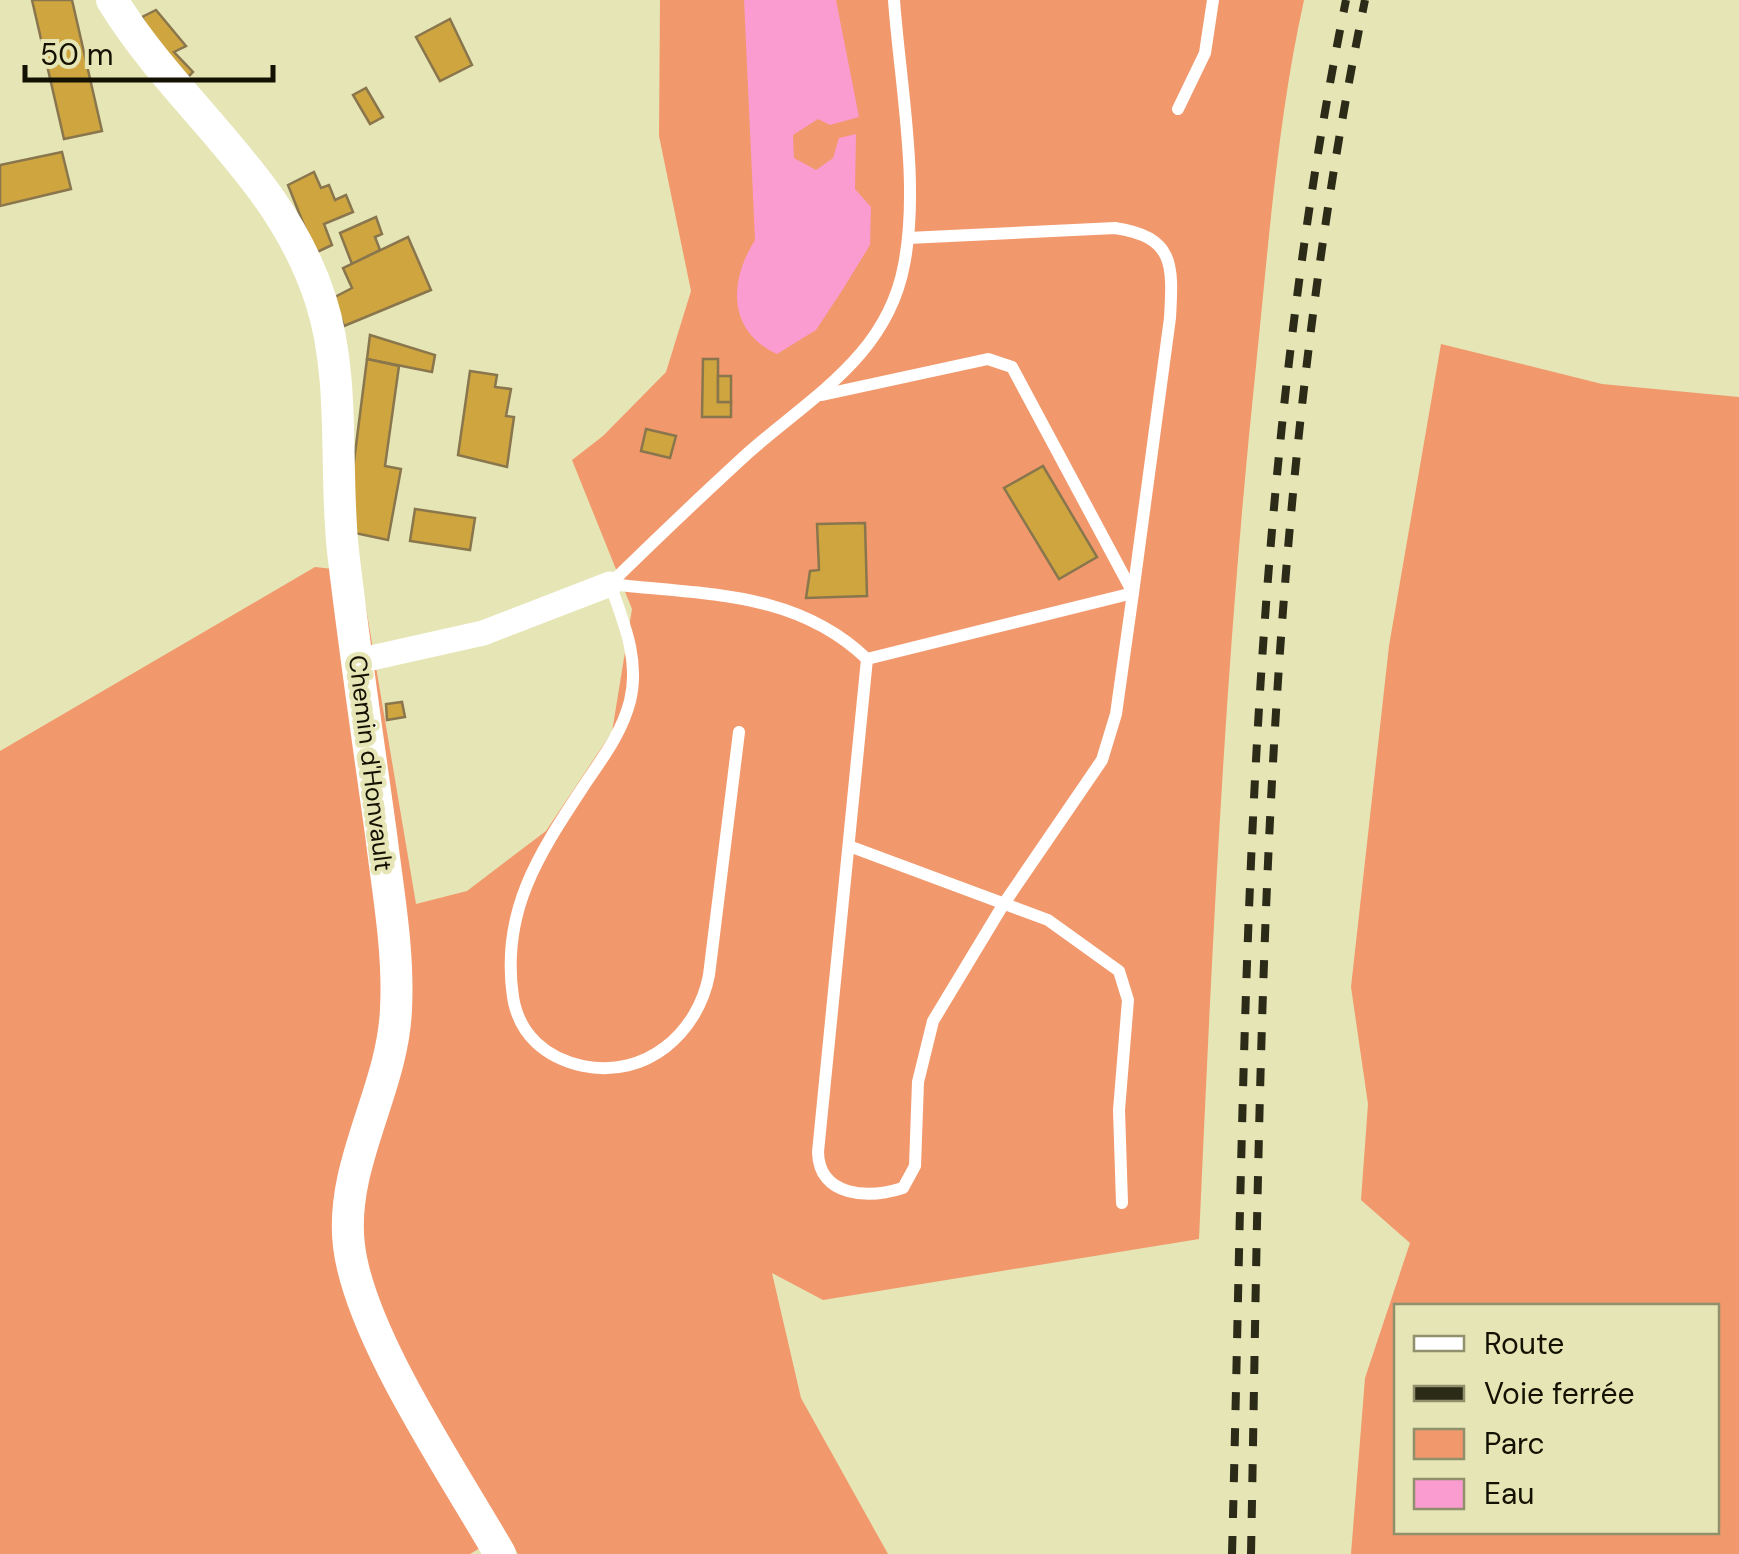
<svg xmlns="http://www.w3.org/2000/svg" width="1739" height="1554" font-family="'DM Sans',sans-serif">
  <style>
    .green { fill: #f1986c; fill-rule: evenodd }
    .water { fill: #fa9ccf }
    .building { fill: #cea53f; stroke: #89764d; stroke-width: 2.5 }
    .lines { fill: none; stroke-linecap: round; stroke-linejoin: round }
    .service { stroke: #fff; stroke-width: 12 }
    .minor { stroke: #fff; stroke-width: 25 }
    .tertiary { stroke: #fff; stroke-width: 32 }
    .rail { stroke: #2c2b18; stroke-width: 8; stroke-dasharray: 18 18; stroke-linecap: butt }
    .labels { text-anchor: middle; stroke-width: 9; stroke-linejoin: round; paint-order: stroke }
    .street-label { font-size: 25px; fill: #121102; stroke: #e6e5b5 }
  </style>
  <rect width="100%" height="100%" fill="#e6e5b5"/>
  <g class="green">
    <path d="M660,0h644c-27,122 -36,251 -49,376 -30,287 -43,575 -56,863l-376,61 -51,-27 29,125 87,156h-370l-13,-21 -35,21h-470v-803l315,-184 45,5 56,332 51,-13 79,-60 66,-99 20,-123 -60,-149 31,-24 63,-64 25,-81 -32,-155z"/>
    <path d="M1441,344l161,40 137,13v1157h-388l14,-176 45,-135 -49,-43 7,-96 -17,-117 38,-341zM1396,1306h320v226h-320z"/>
  </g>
  <path class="water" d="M744,0h92l23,117 -29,8 -12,-6 -25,16 1,23 22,12 17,-12 6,-20 17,-4 -1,55 16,18 -1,38 -27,44 -27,41 -39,24c-50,-23 -48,-73 -22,-114z"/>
  <g class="building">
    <polygon points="32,0 72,0 102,131 64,139"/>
    <polygon points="156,10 186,46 174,52 193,72 188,77 156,46 142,17"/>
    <polygon points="450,19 472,65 440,81 416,37"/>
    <polygon points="366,88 383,117 370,124 353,95"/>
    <polygon points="62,152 71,189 0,206 0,165"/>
    <polygon points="314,172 321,188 329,185 335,200 346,195 353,212 324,224 332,245 315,253 288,185"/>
    <polygon points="376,217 382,234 375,237 380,250 352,264 340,233"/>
    <polygon points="408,237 431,290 344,326 333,298 352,288 343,268"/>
    <polygon points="370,335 435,355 432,372 367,359"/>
    <polygon points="367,359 399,366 385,466 401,469 388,540 350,532 347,516"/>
    <polygon points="703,359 718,359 718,402 731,402 731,417 702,417"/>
    <polygon points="470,371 497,375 495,387 511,389 506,416 514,417 507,467 458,455"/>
    <rect x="718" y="376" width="13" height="26"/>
    <polygon points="646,429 676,436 670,458 641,451"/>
    <polygon points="1043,466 1097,557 1059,579 1004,488"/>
    <polygon points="415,509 475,518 470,550 410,541"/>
    <polygon points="865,523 867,596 806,598 810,571 819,570 817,524"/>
    <polygon points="402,702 405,717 387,720 386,704"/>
  </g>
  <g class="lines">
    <g class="service">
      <polyline points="1178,109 1205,53 1213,0"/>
      <path d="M908,238l207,-10c60,9 58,37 55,90l-37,275"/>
      <polyline points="822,395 988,359 1012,367 1132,591"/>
      <path d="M610,584c93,11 185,6 257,75l-49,493c1,45 50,47 85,36l12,-22 3,-84 15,-61 70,-116 99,-145 14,-46 17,-121 -266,66"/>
      <path d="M610,584c14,39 30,76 20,117 -8,31 -26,55 -43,80 -46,70 -87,128 -74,216 6,38 33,61 70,69 63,13 115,-33 126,-91l30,-243"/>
      <path d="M610,584c45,-44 91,-88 138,-131 63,-56 139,-97 156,-188 16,-81 -4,-182 -10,-265"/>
      <polyline points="849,846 1048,920 1119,971 1128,1000 1119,1110 1122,1203"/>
    </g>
    <polyline class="minor" points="358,661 483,633 610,584"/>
    <path class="tertiary" d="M112,0c66,108 169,175 209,301 25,78 13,169 22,250 11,95 25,189 38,283 7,58 18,117 15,175 -3,81 -57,156 -47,237 11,90 105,227 151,308"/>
    <g class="rail">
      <path d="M1232,1554c14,-520 10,-1042 114,-1554"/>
      <path d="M1251,1554c10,-519 9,-1043 114,-1554"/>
    </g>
  </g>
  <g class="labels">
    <g class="street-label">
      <text transform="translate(371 763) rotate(83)" y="9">Chemin d'Honvault</text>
    </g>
  </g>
  <rect x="1394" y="1304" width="325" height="230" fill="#e6e5b5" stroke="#91906d" stroke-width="2.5"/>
  <rect x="1414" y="1336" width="50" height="15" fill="#ffffff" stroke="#91906d" stroke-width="2.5"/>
  <text x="1484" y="1354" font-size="30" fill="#121102">Route</text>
  <rect x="1414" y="1386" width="50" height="15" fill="#2c2b18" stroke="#91906d" stroke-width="2.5"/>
  <text x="1484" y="1404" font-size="30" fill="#121102">Voie ferrée</text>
  <rect x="1414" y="1429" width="50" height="30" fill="#f1986c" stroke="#91906d" stroke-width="2.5"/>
  <text x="1484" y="1454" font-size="30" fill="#121102">Parc</text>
  <rect x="1414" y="1479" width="50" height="30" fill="#fa9ccf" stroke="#91906d" stroke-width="2.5"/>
  <text x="1484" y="1504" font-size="30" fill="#121102">Eau</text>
  <path d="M25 65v15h248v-15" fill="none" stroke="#121102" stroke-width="5"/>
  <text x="40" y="65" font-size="30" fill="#121102" stroke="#e6e5b5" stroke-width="8" paint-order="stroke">50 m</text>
</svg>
